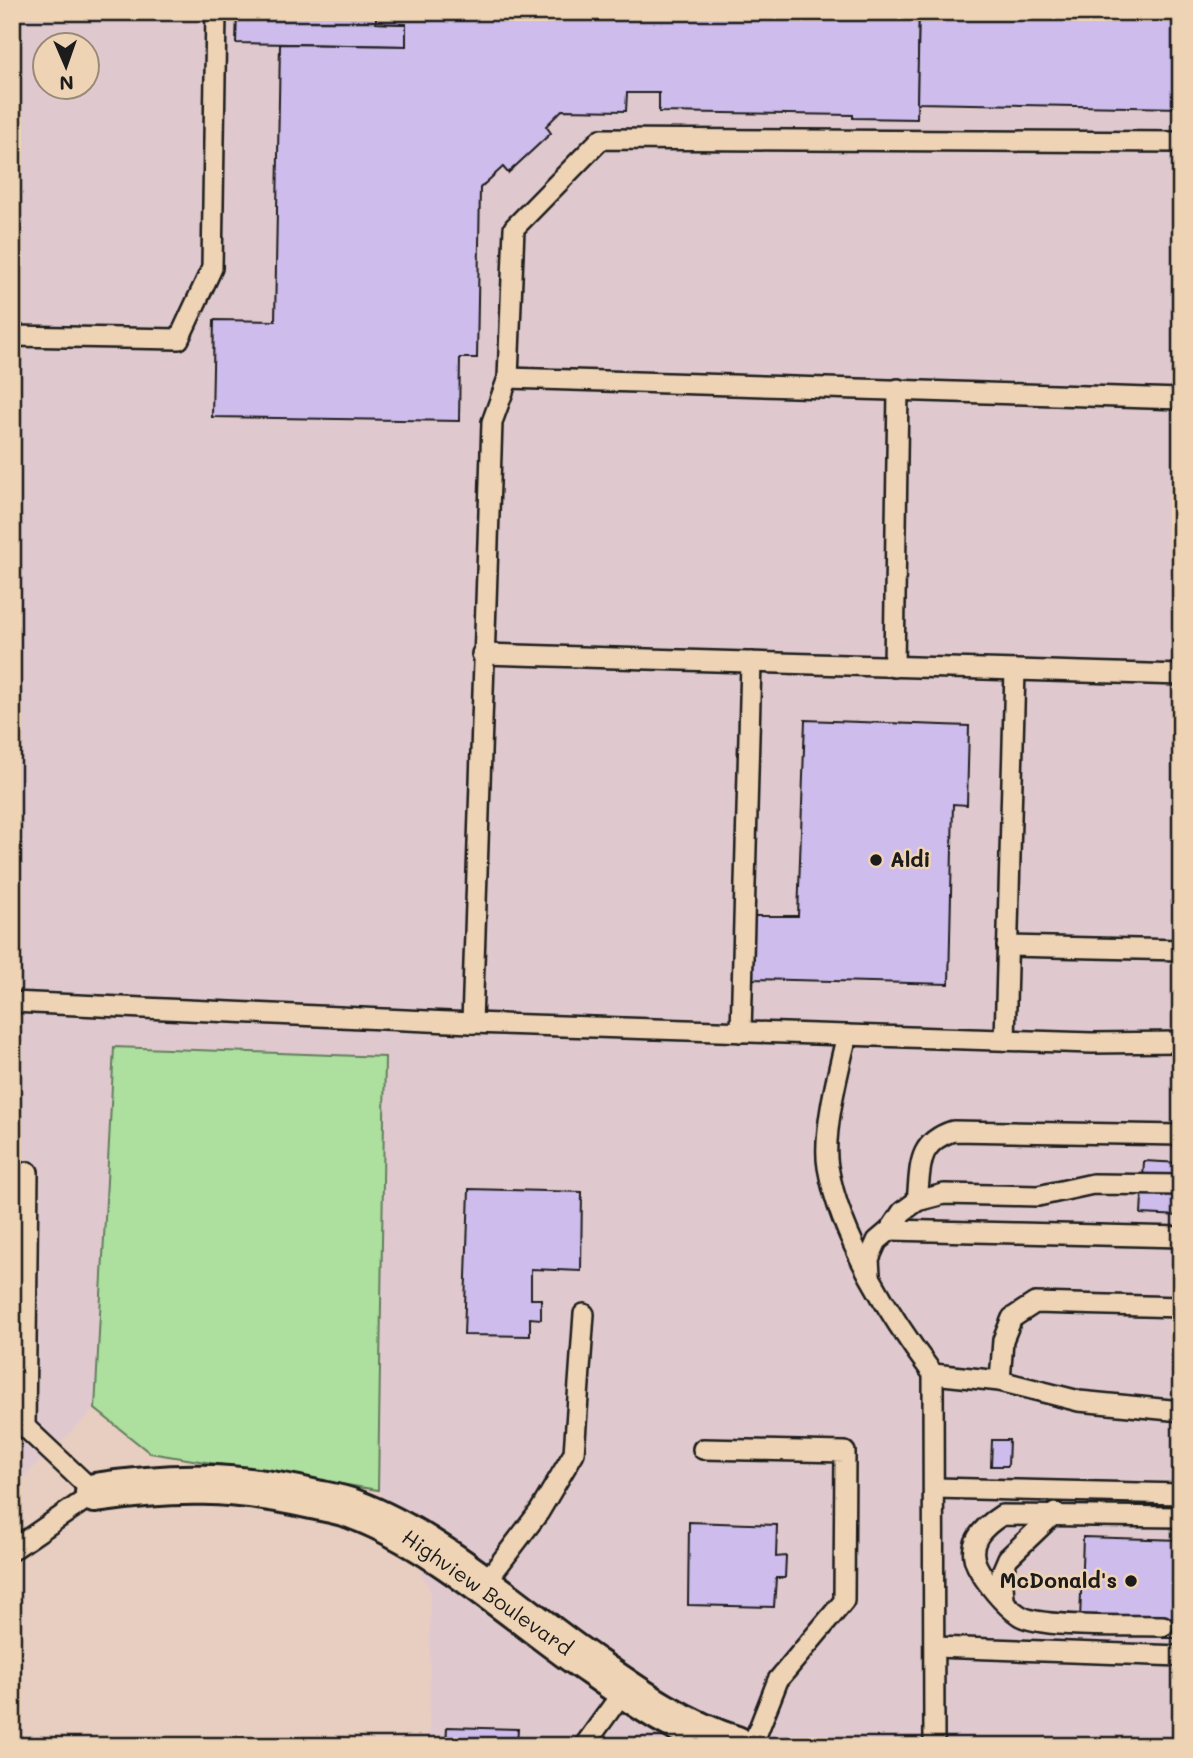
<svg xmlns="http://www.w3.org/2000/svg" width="1193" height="1758" font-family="Mali,sans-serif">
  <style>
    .built { fill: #e0c9ce; fill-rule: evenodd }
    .green { fill: #addf9f; stroke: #647e5e; stroke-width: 2 }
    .building { fill: #cebced; stroke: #1c1c1c; stroke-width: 2 }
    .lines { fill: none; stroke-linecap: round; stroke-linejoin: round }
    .service-casing { stroke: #1c1c1c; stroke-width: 24 }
    .minor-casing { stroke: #1c1c1c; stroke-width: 44 }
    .service { stroke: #eed3b5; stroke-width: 19 }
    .minor { stroke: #eed3b5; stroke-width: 38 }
    .poi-dot { fill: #1c1c1c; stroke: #eed3b5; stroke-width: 2.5 }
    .labels { text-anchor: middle; stroke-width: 5; stroke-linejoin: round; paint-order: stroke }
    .poi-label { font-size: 21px; font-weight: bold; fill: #1c1c1c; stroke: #eed3b5; text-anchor: start }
    .street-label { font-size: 21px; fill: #1c1c1c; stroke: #eed3b5 }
  </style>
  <rect width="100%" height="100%" fill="#e8cec0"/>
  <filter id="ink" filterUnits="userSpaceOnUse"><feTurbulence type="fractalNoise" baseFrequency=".0143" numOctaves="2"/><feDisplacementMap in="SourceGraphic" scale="14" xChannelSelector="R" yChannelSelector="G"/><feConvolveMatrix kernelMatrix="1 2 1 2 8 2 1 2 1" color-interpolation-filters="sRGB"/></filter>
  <g filter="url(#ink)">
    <path class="built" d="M12,12h1169v1734h-752l1,-156 -52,-100 7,-433 -271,-9 -19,361 -83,79zM46,46h42v42h-42z"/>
    <polygon class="green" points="114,1047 385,1057 378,1490 150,1453 95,1409"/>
    <g class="building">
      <polygon points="237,12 376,12 376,23 406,24 406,46 236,43"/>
      <polygon points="376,12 919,12 917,119 853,118 853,115 659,112 659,93 627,93 626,111 562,110 546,126 551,133 508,173 503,167 480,188 477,358 460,358 459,421 212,417 214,320 275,321 280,44 406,46 406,24 376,23"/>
      <polygon points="919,12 1181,12 1181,108 917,103"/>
      <polygon points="805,720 969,726 967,805 953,804 949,984 752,979 753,916 798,916"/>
      <polygon points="1144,1161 1181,1163 1181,1216 1141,1214"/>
      <polygon points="469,1189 582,1192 581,1271 531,1269 531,1299 541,1299 541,1319 530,1318 530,1336 464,1335"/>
      <polygon points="992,1440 1009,1440 1008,1466 991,1466"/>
      <polygon points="689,1522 777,1525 776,1557 786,1556 785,1578 776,1578 774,1607 688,1605"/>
      <polygon points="1083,1537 1181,1540 1181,1638 1163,1638 1163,1624 1080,1621"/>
      <polygon points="447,1727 518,1729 517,1745 538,1746 446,1746"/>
    </g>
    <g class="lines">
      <g class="service-casing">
        <g id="service">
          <polyline points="12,336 179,339 212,268 216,12"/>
          <polyline points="508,378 1181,399"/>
          <polyline points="482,654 1181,675"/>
          <polyline points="894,667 898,389"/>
          <polyline points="1007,946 1181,950"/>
          <polyline points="12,1002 472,1023 1092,1043 1181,1042"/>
          <polyline points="472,1023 492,422 508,378 514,228 601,139 1181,142"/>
          <polyline points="741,1032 751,662"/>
          <path d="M847,1035c-8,33 -25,99 -19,132 12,70 63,151 105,207l1,372"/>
          <polyline points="1005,1040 1015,670"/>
          <path d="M917,1201c4,-34 -1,-58 36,-70l228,4"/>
          <polyline points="890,1230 1181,1237"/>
          <polyline points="870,1274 869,1259 877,1241 890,1230 902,1212 917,1201 944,1194 1038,1196 1093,1184 1181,1185"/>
          <polyline points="933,1374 1000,1381 1079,1401 1181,1411"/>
          <polyline points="1000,1381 1003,1340 1012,1318 1035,1303 1181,1307"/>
          <polyline points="12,1426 25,1427 28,1172"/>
          <polyline points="703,1449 845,1452 844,1601 778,1680 752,1746"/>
          <polyline points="935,1488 1181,1494"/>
          <polyline points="12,1550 95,1493 25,1427"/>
          <polyline points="482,1587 539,1512 574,1453 584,1314"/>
          <polyline points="1004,1599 1002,1572 1008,1558 1055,1513"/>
          <path d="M1163,1626c-28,-1 -125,3 -144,-11 -15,-10 -34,-33 -42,-49 -11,-23 6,-39 25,-51l179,2"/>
          <polyline points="935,1647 1181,1656"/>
          <polyline points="584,1746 625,1689"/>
        </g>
      </g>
      <g class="minor-casing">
        <path id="minor" d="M95,1493c79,-12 138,-12 217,6 13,3 28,5 41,10 79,29 154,96 222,145 52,36 100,73 161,92"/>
      </g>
      <use href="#service" class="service"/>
      <use href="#minor" class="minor"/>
    </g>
  </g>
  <g class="poi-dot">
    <circle cx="876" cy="860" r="7"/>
    <circle cx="1131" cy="1581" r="7"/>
  </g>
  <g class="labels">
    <g class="poi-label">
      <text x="890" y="867">Aldi</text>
      <text x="1117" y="1588" text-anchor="end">McDonald's</text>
    </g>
    <g class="street-label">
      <text transform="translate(487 1593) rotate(35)" y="7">Highview Boulevard</text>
    </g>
  </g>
  <rect width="1193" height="1758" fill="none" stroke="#eed3b5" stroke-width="42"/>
  <rect x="21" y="21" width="1151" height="1716" fill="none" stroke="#1c1c1c" stroke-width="2.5" filter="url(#ink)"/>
  <g transform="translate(66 66) rotate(178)"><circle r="33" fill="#eed3b5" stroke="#9a8a78" stroke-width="2"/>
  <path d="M0-5L12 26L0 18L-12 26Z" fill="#1c1c1c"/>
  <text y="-10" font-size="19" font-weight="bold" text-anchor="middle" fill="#1c1c1c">N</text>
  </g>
</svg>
